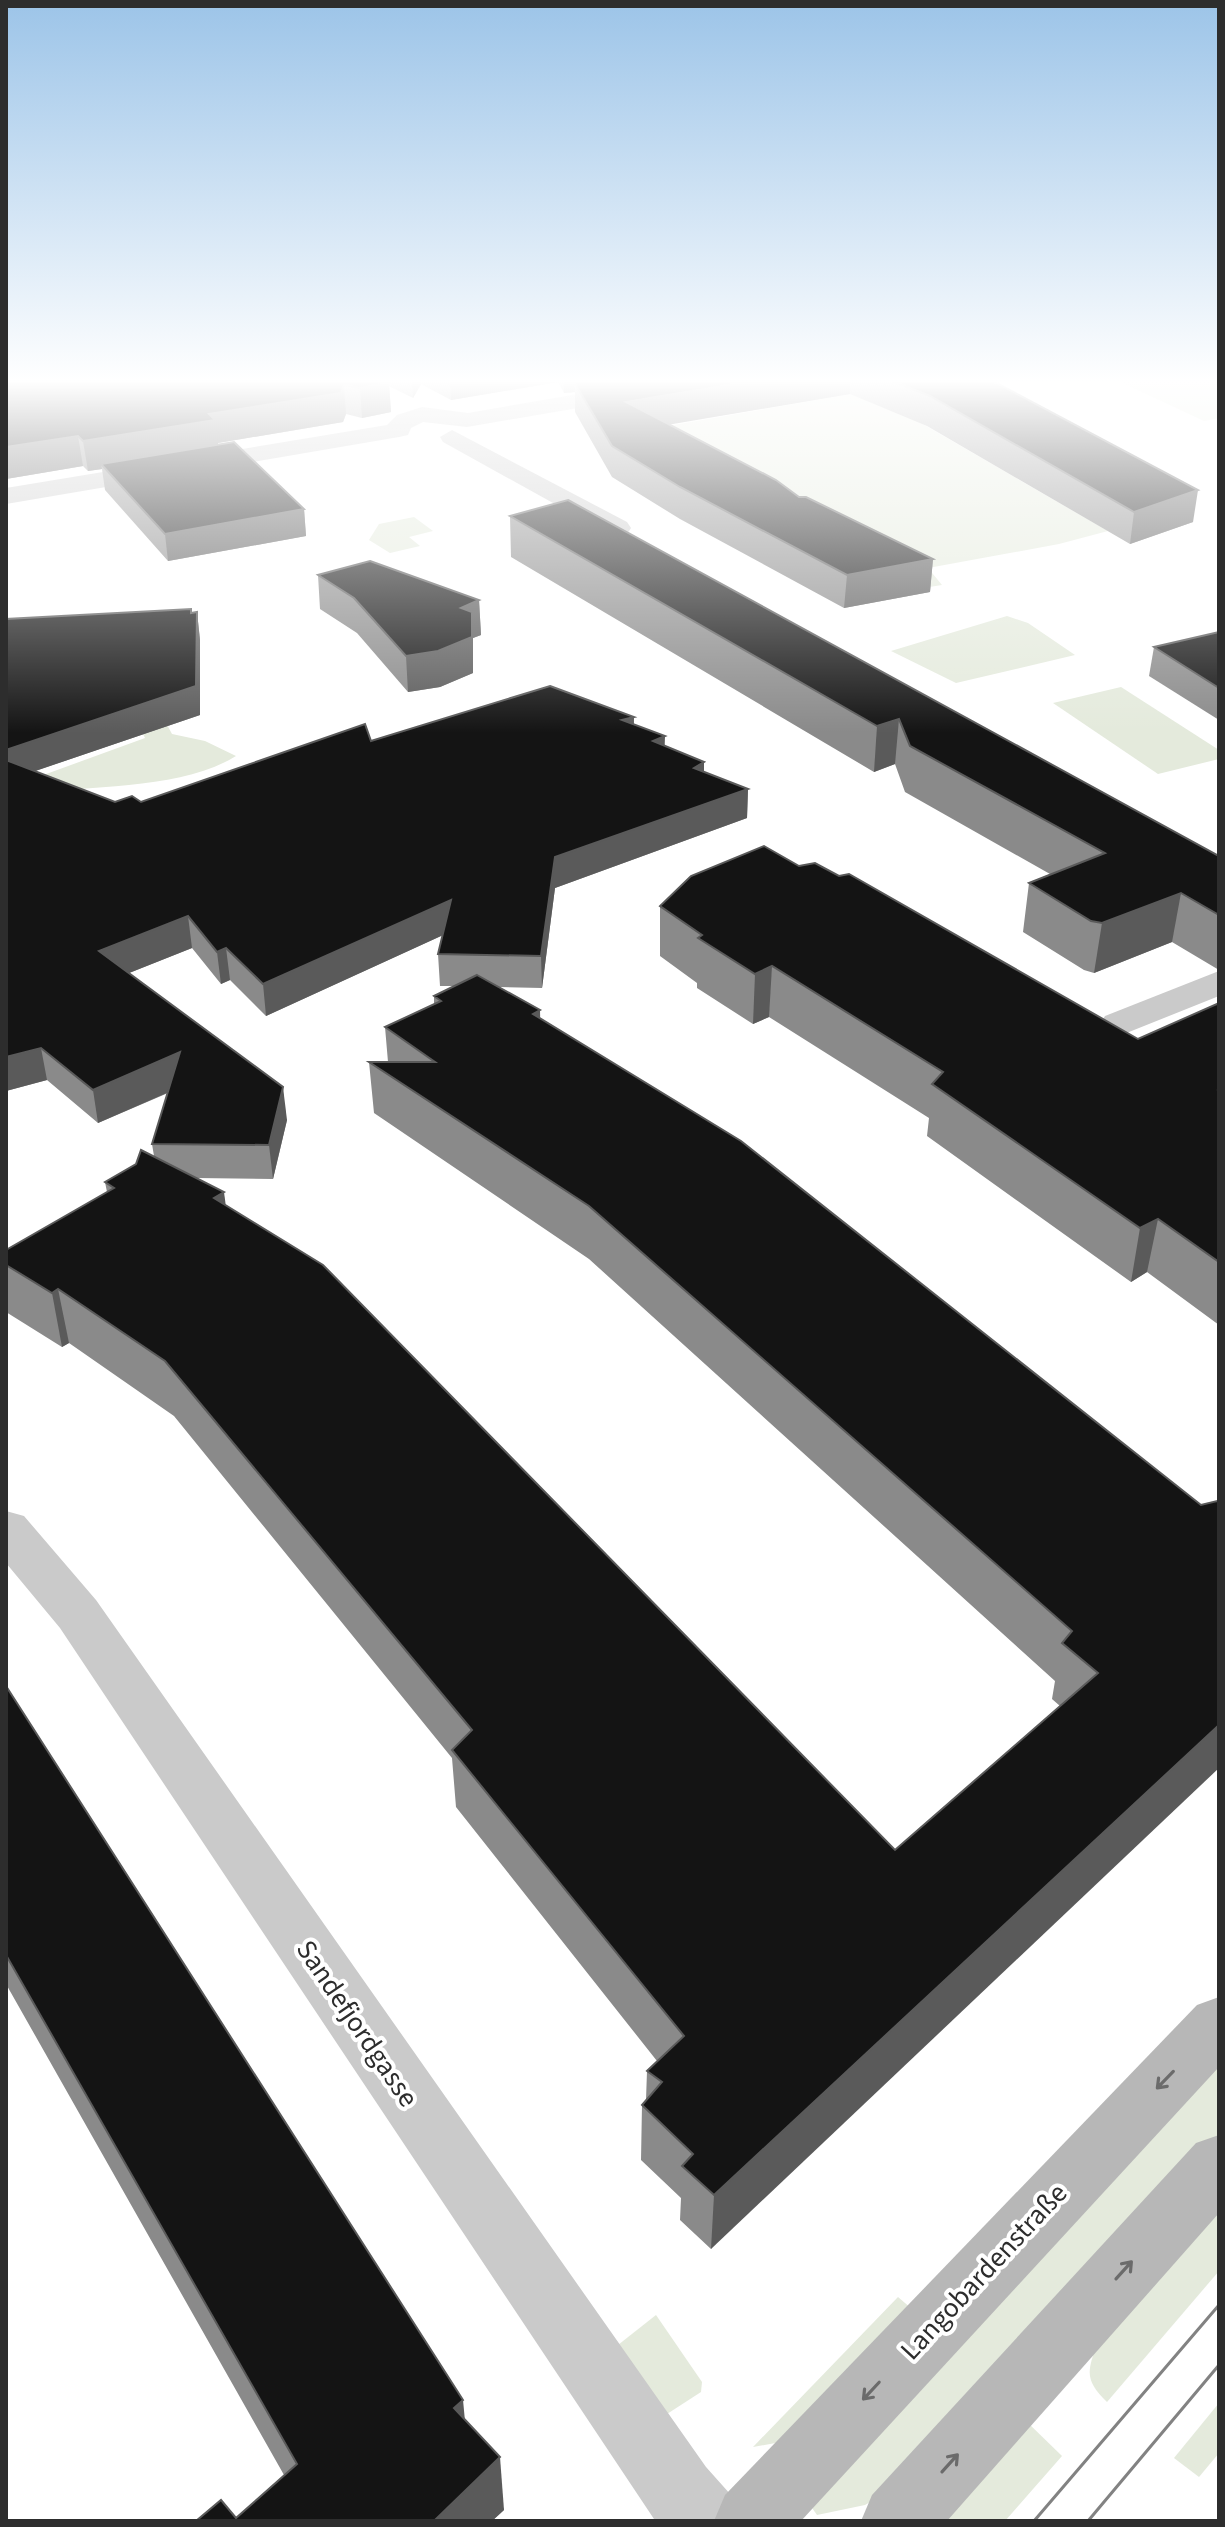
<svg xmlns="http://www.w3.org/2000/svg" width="1225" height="2527" font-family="'Source Sans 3',sans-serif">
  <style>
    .green { fill: #e4eadc }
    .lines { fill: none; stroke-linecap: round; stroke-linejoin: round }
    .street { fill: #cacaca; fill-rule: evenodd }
    .secondary { fill: #b7b7b7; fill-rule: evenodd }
    .tram { stroke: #828282; stroke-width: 3 }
    .wall { fill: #8a8a8a; fill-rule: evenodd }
    .shaded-wall { fill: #5a5a5a }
    .building { fill: #141414; stroke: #5a5a5a; stroke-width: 2 }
    .oneway { stroke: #6b6b6b }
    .labels { text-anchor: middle; stroke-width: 8; stroke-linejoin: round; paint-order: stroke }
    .near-street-label { font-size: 28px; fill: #2d2d2d; stroke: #fff }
  </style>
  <rect width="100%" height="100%" fill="#fff"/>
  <g class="green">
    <polygon points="1114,379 1219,379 1219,418 1204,421"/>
    <polygon points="879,389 869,402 914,419 1108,531 1059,544 928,568 942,585 923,588 668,426"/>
    <polygon points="414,517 433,531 409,537 420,546 390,553 369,540 379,524"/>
    <polygon points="1007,616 1028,623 1075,655 956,683 891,651"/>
    <polygon points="1121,687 1219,750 1219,759 1158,774 1053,703"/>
    <path d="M136,720l29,1 7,13 33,7 31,15c-53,33 -144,30 -207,37l-13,-8 129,-47z"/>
    <polygon points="1219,2063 1219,2139 895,2487 865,2505 817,2515 810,2505"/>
    <path d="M1219,2205v66l-112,131c-21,-21 -21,-29 -10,-57z"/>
    <polygon points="898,2297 912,2309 781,2442 753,2447"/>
    <polygon points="656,2315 702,2382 701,2392 667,2414 618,2345"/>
    <polygon points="1219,2403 1219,2453 1199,2477 1174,2458"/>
    <polygon points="1024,2419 1062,2456 1005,2521 934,2521"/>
  </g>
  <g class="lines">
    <g class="street">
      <polygon points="665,379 718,379 706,386 467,427 423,422 411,428 408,435 399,437 6,504 6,488 387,425 397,415 422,407 468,413"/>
      <polygon points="452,430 627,522 631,528 627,534 609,534 443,442 440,437"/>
      <polygon points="1219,971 1219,996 1119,1036 1105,1032 1100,1024 1105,1016"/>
      <polygon points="6,1511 24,1516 96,1600 706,2467 731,2495 742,2521 654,2519 60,1628 6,1563"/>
    </g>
    <g class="secondary">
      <polygon points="1219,1997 1219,2067 801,2521 714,2521 725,2495 1197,2005"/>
      <polygon points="1219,2135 1219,2213 947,2521 861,2521 872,2495 1196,2143"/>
    </g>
    <g class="tram">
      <polyline points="1034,2521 1219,2305"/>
      <polyline points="1088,2521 1219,2365"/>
    </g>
  </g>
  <g class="wall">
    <polygon points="6,379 989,379 1193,522 1130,544 927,426 850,394 669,424 799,497 933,559 930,592 844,608 680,519 612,477 575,412 575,392 564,393 558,382 451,400 421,384 413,398 389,386 391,412 362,418 346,414 343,422 218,443 218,445 304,509 306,536 168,561 105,490 102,469 88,471 83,466 6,479"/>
    <polygon points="510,516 1219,856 1219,970 1172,942 1094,973 1084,970 1023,932 1029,883 1050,874 905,792 895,764 874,772 511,557"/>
    <polygon points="318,575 479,600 481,635 473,638 473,673 440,687 408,692 357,633 320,609"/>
    <path d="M197,612l3,28v75l-165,56 80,31h26l230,-61 263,-24v8l31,21 39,16v10l44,17 -1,29 -192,70 -13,100 -43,-1 41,23v8l661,487 16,-4 -506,748 -31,-29 1,-22 -40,-38 1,-55 4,-5 1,-29 10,-10 -201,-254 -4,-49 -278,-342 -105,-73 -7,4 -56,-35v-62l101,-58 -2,-10 49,-26 -2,-12 16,-51 -70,30 -51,-43 -41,11v-472zM443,935l-5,19 2,32h14l-20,10v8l-49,23 3,35h-19l5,51 215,146 466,422 -3,18 8,7 -165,144 -699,-672 77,1 14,-59 -158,-147 63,-25 29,36 9,-4 36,36z"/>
    <polygon points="1219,632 1219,720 1149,676 1154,647"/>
    <polygon points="799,866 1138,1039 1219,1003 1219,1325 1147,1272 1131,1282 927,1136 929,1118 769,1017 753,1024 697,988 697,983 660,956 660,906"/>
    <polygon points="6,1686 465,2419 504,2510 492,2521 196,2521 236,2518 284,2475 6,1984"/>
  </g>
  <g class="shaded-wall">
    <polygon points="412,379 420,379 421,384 413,398"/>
    <polygon points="450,379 558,379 558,382 451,400"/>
    <polygon points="564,379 647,379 574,382 575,392 564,393"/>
    <polygon points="764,379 850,379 850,394 626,432 626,402"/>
    <polygon points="389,383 391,412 362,418 360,388"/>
    <polygon points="344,385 346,414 343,422 218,443 219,450 101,464 102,469 88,471 83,441"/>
    <polygon points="78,436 83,466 6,479 6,447"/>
    <polygon points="1198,490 1193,522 1130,544 1134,512"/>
    <polygon points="304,509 306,536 168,561 165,534"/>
    <polygon points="933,559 930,592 844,608 847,575"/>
    <polygon points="479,600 481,635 473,638 473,673 440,687 408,692 406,656 461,608"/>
    <polygon points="197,612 200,640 200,715 6,781 6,750"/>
    <polygon points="634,717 633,746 622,720"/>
    <polygon points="899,719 895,764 874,772 877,726"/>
    <polygon points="665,736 664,766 653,741"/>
    <polygon points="704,762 704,792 694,768"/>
    <polygon points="748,789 747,818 555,888 542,988 541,956 555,857"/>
    <polygon points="1181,893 1172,942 1094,973 1102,923"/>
    <polygon points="451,900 452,931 266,1016 263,984"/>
    <polygon points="188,916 192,948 104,983 99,951"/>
    <polygon points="226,948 230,980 221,984 217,952"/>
    <polygon points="772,966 769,1017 753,1024 755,974"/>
    <polygon points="540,1010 541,1061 533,1014"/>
    <polygon points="41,1048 47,1080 6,1091 6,1057"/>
    <polygon points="180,1052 185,1085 98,1123 93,1090"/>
    <polygon points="283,1087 287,1120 273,1179 269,1145"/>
    <polygon points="224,1192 231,1245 214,1198"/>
    <polygon points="1158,1219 1147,1272 1131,1282 1140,1228"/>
    <polygon points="58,1289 69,1343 62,1347 52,1293"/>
    <polygon points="1219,1725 1219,1768 711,2249 714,2195"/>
    <polygon points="463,2400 468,2453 454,2408"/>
    <polygon points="500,2457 504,2510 492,2521 434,2521"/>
  </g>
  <g class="building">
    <polygon points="6,379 382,379 389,383 360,388 344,385 341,393 209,414 215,420 83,441 78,436 6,447"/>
    <polygon points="593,379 764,379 626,402 776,480 799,497 806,497 933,559 847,575 680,487 612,446 574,382"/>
    <polygon points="887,379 989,379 1198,490 1134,512 930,396"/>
    <polygon points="234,442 304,509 165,534 101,464"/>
    <polygon points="568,500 1219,856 1219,915 1181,893 1102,923 1091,921 1029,883 1105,853 910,746 899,719 877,726 510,516"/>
    <polygon points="370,561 479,600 461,608 472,612 472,637 438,651 406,656 354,598 318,575"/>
    <polygon points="191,609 191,613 197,612 196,686 6,750 6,619"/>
    <polygon points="1219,632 1219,688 1154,647"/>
    <polygon points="550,686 634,717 622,720 665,736 653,741 704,762 694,768 748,789 555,857 541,956 438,954 451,900 263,984 226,948 217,952 188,916 99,951 283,1087 269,1145 152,1144 180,1052 93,1090 41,1048 6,1057 6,760 115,802 132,796 141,802 365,724 371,741"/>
    <polygon points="764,846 799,866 815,863 839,876 849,874 1138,1039 1219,1003 1219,1089 1218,1090 1219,1091 1219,1262 1158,1219 1140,1228 932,1084 943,1072 772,966 755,974 698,938 702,935 660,906 691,876"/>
    <polygon points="477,975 540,1010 533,1014 741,1141 1201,1505 1217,1501 1219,1503 1219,1725 714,2195 682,2166 693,2154 642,2105 662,2082 647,2071 684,2036 452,1750 472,1730 165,1361 58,1289 52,1293 6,1265 6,1250 114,1188 105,1182 136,1164 141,1150 224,1192 214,1198 323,1265 895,1850 1098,1673 1062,1643 1072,1631 589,1206 369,1062 435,1062 385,1027 441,1001 434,996"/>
    <polygon points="6,1686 463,2400 454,2408 500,2457 434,2521 196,2521 221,2500 236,2518 297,2464 6,1955"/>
  </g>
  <defs><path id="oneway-shaft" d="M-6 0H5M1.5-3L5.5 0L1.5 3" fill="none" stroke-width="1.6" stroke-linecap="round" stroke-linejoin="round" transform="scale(2)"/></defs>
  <g class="oneway">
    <use href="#oneway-shaft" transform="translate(1165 2080) rotate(134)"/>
    <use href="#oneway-shaft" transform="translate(1124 2270) rotate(-48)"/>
    <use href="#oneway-shaft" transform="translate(871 2391) rotate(133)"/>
    <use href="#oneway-shaft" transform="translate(950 2463) rotate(-48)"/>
  </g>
  <linearGradient id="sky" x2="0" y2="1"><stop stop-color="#9cc4e8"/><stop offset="0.52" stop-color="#fff"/><stop offset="1" stop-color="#fff" stop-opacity="0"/></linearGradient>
  <rect width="1225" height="733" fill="url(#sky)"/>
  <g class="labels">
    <g class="near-street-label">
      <text transform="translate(358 2023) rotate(56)" y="10">Sandefjordgasse</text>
      <text transform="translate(983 2271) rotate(-47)" y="10">Langobardenstraße</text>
    </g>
  </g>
  <rect width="1225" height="2527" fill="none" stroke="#2d2d2d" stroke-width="16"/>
</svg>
